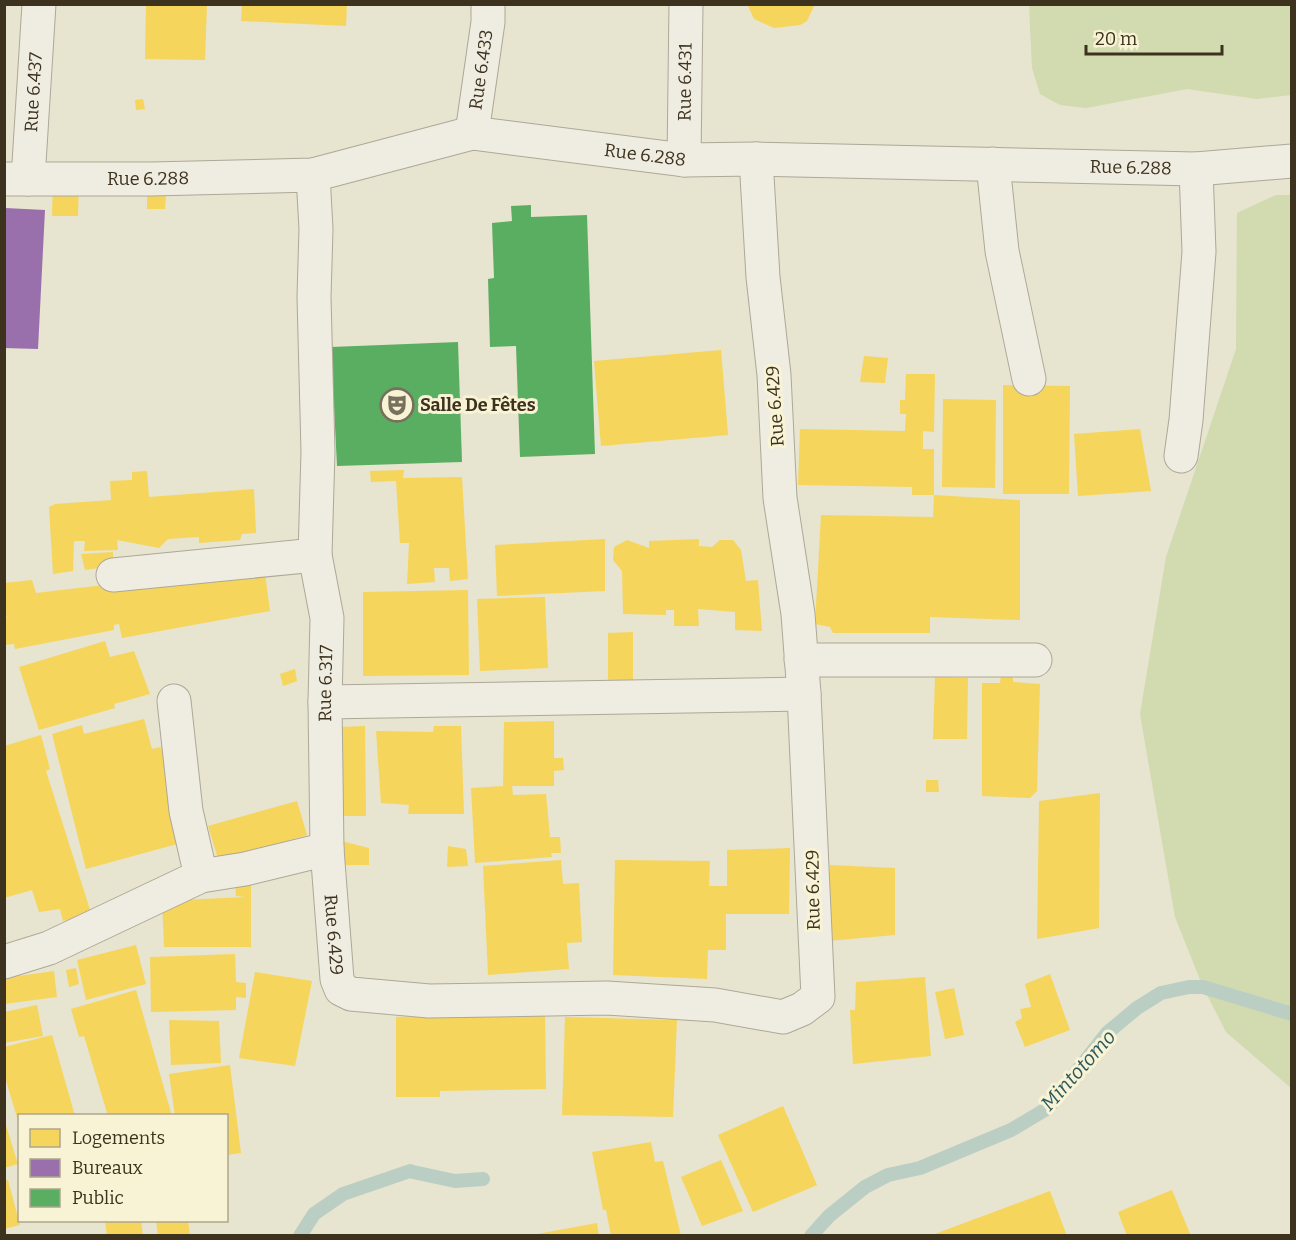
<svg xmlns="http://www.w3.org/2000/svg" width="1296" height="1240" font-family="Bitter,serif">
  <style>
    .green { fill: #d2dab0 }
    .homes { fill: #f6d55c }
    .offices { fill: #9970ab }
    .public { fill: #5aae61 }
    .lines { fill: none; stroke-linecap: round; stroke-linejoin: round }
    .stream { stroke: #bacec4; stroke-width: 14 }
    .minor-casing { stroke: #ada897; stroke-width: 35 }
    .minor { stroke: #efece1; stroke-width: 33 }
    .labels { text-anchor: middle; stroke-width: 6; stroke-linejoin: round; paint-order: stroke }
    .street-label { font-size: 18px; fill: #3d321e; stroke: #f8f3d5 }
    .poi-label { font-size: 18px; font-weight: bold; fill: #3d321e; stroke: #f8f3d5; text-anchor: start }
    .water-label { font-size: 20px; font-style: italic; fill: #2c595e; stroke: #f8f3d5 }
  </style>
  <rect width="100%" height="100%" fill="#e7e4cf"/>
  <g class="green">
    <polygon points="1029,5 1291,5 1291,95 1257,99 1187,89 1086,108 1060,105 1040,94 1032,68"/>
    <polygon points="1276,195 1292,195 1291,1088 1226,1032 1203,987 1175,917 1140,714 1166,557 1236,349 1237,213"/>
  </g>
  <g class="homes">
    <polygon points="146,4 207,4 205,60 145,59"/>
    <polygon points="242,4 347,4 346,26 241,21"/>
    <polygon points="747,4 815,4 807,21 800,25 774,28 754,19"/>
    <polygon points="143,99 145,109 136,110 135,100"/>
    <polygon points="53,180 79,181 78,216 52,216"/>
    <polygon points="147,194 166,194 165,209 147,209"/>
    <polygon points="721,350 728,435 601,446 594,361"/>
    <polygon points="864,356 888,358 885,383 860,382"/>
    <polygon points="906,374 935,374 934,432 923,431 923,449 934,449 934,495 1020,500 1020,620 930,617 930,633 833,633 830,627 815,624 821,515 933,517 934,495 912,495 912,487 798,485 800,429 905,431 906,414 900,414 900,400 905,400"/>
    <polygon points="1003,385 1070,386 1069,494 1003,494"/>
    <polygon points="943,399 996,400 995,488 942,487"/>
    <polygon points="1140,429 1151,491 1078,496 1074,434"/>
    <polygon points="404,470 403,478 462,477 468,579 450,581 449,568 434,568 435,582 407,584 409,543 400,543 396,481 371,482 370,471"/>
    <polygon points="147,471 149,497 254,489 256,533 242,534 240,540 199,543 199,537 168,539 159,548 117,540 118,550 84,551 85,541 74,541 73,571 53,574 49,507 55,504 111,500 110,481 132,480 132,472"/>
    <polygon points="605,539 605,591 497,596 495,545"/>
    <polygon points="699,539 699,546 712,547 720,540 733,540 741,550 746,581 758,580 762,631 735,630 735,612 698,609 699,626 674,626 674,610 666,610 666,615 623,614 622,571 613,560 614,547 627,540 649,548 649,541"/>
    <polygon points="113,552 113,566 85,570 81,554"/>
    <polygon points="264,566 270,611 122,638 119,624 114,625 114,630 15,649 14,644 4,645 4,618 7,618 4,609 4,583 32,580 36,593"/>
    <polygon points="468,590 469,675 363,676 363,592"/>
    <polygon points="545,597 548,668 480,671 477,599"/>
    <polygon points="633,632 633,682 608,682 608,633"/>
    <polygon points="105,641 110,657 134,651 150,694 114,704 115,708 39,730 19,667"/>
    <polygon points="295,669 297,681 283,686 280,674"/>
    <polygon points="1001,675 1013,676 1013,682 1040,684 1037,791 1030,798 982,796 982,683 1000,683"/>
    <polygon points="935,677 968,678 967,739 933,739"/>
    <polygon points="144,719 152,749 161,747 179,811 170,814 177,844 86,869 52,734 82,725 84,734"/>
    <polygon points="554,721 554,758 563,758 564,770 554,771 554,786 512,786 513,795 546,794 550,837 560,837 561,853 551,853 552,857 475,863 471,788 503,786 504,722"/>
    <polygon points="365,726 366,816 341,816 339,727"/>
    <polygon points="434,726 461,726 464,814 408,814 409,805 381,803 376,731 433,732"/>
    <polygon points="41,735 50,769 46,771 91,913 63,921 60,909 39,912 32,890 4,898 4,746"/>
    <polygon points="926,780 938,780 939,792 926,792"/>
    <polygon points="1100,793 1099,928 1037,939 1039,801"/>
    <polygon points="297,801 307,835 219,862 208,826"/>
    <polygon points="341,841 369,848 369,865 342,865"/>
    <polygon points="448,846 466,849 468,866 447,867"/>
    <polygon points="790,848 789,914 726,914 726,950 708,950 707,979 613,975 615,860 710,861 709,886 727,886 727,850"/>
    <polygon points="561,860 563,884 579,883 582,942 567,943 569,969 488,975 483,866"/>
    <polygon points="830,865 895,868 895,935 828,941"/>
    <polygon points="251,883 251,947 164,947 162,901 245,897 236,896 235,884"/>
    <polygon points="136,945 146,984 86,1000 77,960"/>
    <polygon points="235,954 236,982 246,983 246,998 236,997 236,1010 151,1012 150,957"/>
    <polygon points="76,968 79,984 69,987 66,970"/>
    <polygon points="54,971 57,997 4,1004 4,978"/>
    <polygon points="255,972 312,981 295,1066 239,1058"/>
    <polygon points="1050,974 1070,1030 1025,1047 1015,1022 1022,1018 1020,1009 1031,1007 1025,984"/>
    <polygon points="925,977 931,1056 853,1064 850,1010 855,1010 856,982"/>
    <polygon points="954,988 964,1035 945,1039 935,992"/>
    <polygon points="136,990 172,1116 108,1116 84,1036 79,1037 71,1009"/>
    <polygon points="37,1005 43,1036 4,1043 4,1012"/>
    <polygon points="545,1011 546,1089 440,1091 440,1097 396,1097 396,1017"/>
    <polygon points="565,1017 677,1020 673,1117 562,1115"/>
    <polygon points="169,1020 219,1021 221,1063 171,1065"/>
    <polygon points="52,1035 75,1116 20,1116 19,1124 4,1074 4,1047"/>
    <polygon points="230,1065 241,1153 226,1155 226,1116 175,1116 169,1074"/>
    <polygon points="783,1106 817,1185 753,1212 718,1135"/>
    <polygon points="4,1119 18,1164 4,1168"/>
    <polygon points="651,1142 655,1162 663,1161 681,1236 611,1236 606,1210 603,1210 592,1152"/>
    <polygon points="721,1160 743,1211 702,1226 681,1177"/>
    <polygon points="8,1180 20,1225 4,1229 4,1181"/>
    <polygon points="1172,1190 1191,1236 1127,1236 1118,1212"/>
    <polygon points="1050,1191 1067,1236 932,1236 932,1235"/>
    <polygon points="105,1220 141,1220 143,1236 107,1236"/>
    <polygon points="156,1220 188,1220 190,1236 158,1236"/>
    <polygon points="597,1223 599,1236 537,1236 537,1234"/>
  </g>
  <polygon class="offices" points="5,208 45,210 38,349 4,348"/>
  <g class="public">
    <polygon points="531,205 531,217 587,215 595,454 520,457 516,346 490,347 488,279 494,278 492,223 512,221 511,206"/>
    <polygon points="458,342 462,462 337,466 331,347"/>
  </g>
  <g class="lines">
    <g class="stream">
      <polyline points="413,1172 455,1181 483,1179"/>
      <polyline points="300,1236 314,1214 343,1194 410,1171"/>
      <polyline points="811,1236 829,1216 865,1187 888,1175 920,1168 1011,1130 1048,1108 1107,1033 1137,1008 1161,993 1189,987 1203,987 1292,1014"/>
    </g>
    <g class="minor-casing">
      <g id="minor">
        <path id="s1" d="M472,133l16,-111v-18"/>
        <path id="s2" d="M684,160l2,-156"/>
        <polyline points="993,164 1002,251 1029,379"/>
        <path id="s3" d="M4,179h147l162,-4 159,-42 212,27 72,-1 440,10 96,-8"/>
        <path id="s4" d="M28,179l11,-175"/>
        <polyline points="1181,456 1186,420 1199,252 1196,169"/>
        <polyline points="113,575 315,555"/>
        <polyline points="801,660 1035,660"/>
        <polyline points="174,701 186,811 201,876"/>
        <polyline points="325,702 804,694"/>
        <path id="s5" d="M327,849l10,130 4,10 10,5 78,7 178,-3 108,7 68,12 19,-8 16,-12 -14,-303 -6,-80 -18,-116 -6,-123 -11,-98 -7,-118"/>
        <path id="s6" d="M4,962l45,-14 152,-72 44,-7 82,-20 -2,-147 2,-84 -12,-63 3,-103 -4,-155 2,-68 -3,-54"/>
      </g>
    </g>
    <use href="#minor" class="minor"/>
  </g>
  <defs>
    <g id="theatre-ring" transform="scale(1.725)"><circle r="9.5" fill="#f8f3d5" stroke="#78705c" stroke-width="1.5"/><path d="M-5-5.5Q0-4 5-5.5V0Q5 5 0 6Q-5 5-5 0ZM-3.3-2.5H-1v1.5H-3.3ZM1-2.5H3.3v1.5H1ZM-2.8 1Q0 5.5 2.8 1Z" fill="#78705c"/></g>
  </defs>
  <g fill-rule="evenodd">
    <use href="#theatre-ring" x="397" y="405"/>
  </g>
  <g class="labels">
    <g class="street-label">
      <text dy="6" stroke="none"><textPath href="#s1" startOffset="64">Rue 6.433</textPath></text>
      <text dy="6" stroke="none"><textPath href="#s2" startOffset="78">Rue 6.431</textPath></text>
      <text dy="6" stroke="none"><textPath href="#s4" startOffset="87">Rue 6.437</textPath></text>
      <text dy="6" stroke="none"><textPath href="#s3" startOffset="648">Rue 6.288</textPath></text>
      <text dy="6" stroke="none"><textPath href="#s3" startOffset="1134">Rue 6.288</textPath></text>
      <text dy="6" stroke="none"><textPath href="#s3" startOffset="144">Rue 6.288</textPath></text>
      <text transform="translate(775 406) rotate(-94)" y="6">Rue 6.429</text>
      <text dy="6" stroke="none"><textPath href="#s6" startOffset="510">Rue 6.317</textPath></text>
      <text transform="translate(813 890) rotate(-91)" y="6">Rue 6.429</text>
      <text dy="6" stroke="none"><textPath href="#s5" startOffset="86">Rue 6.429</textPath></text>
    </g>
    <g class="poi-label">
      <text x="420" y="411">Salle De Fêtes</text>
    </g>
    <g class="water-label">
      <text transform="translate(1078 1070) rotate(-48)" y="7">Mintotomo</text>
    </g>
  </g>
  <rect width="1296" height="1240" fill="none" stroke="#3d321e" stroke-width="12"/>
  <rect x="18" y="1114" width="210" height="108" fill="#f8f3d5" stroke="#ada68c" stroke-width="1.5"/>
  <rect x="30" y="1129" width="30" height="18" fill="#f6d55c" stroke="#ada68c" stroke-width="1.5"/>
  <text x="72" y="1144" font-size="18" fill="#3d321e">Logements</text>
  <rect x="30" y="1159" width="30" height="18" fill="#9970ab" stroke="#ada68c" stroke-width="1.5"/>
  <text x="72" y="1174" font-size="18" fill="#3d321e">Bureaux</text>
  <rect x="30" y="1189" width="30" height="18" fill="#5aae61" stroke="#ada68c" stroke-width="1.5"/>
  <text x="72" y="1204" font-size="18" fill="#3d321e">Public</text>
  <path d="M1086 45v9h136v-9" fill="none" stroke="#3d321e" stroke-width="3"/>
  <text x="1095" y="45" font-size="18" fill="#3d321e" stroke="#f8f3d5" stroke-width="4.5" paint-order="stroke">20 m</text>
</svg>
